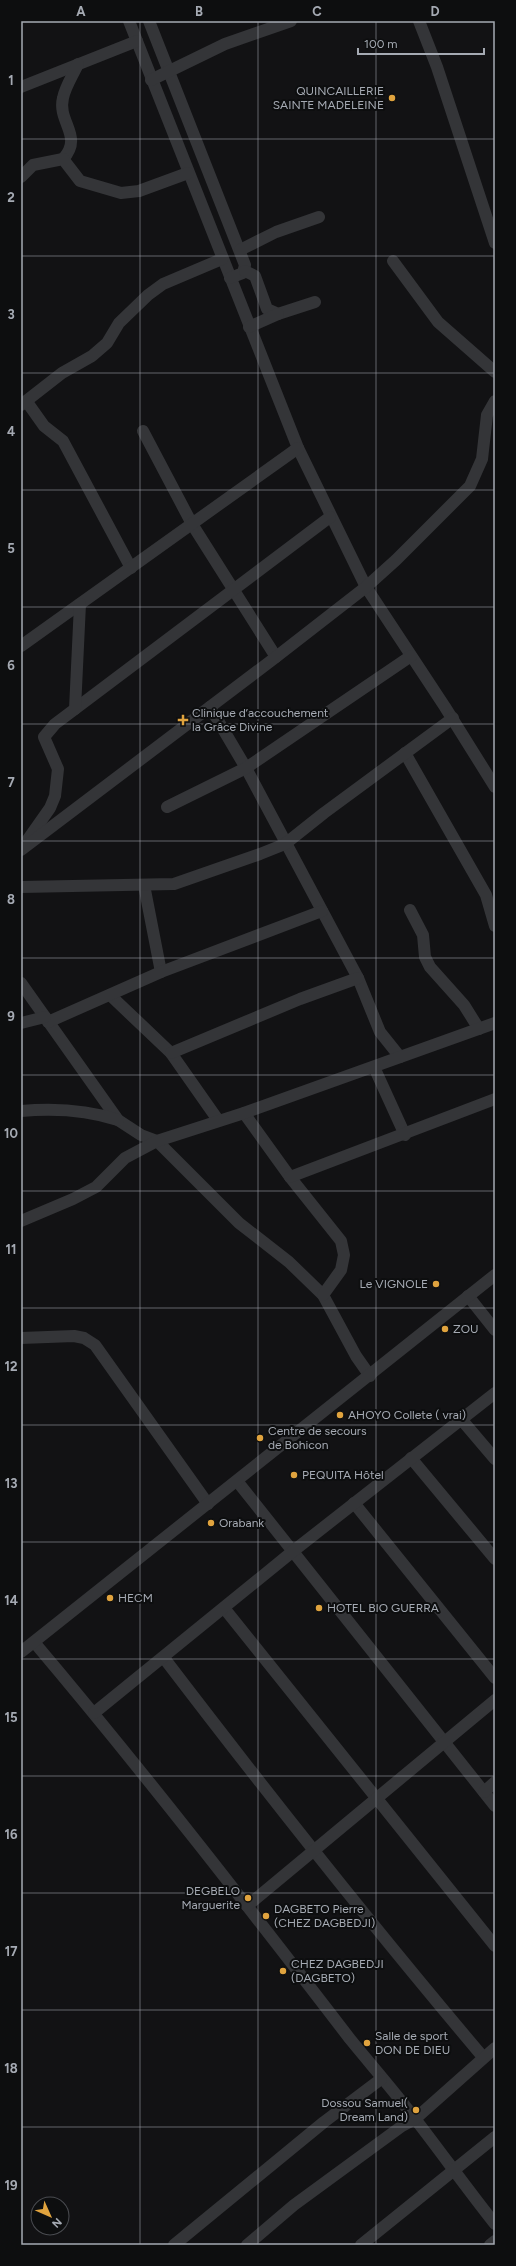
<svg xmlns="http://www.w3.org/2000/svg" width="516" height="2266" font-family="Figtree,sans-serif">
  <style>
    .lines { fill: none; stroke-linecap: round; stroke-linejoin: round }
    .minor { stroke: #343538; stroke-width: 12 }
    .grid { fill: none; stroke: #a5aab3; stroke-width: 1; stroke-opacity: 0.55 }
    .poi-dot { fill: #e0a33e; stroke: #0d0e0f; stroke-width: 1.5 }
    .labels { text-anchor: middle; stroke-width: 4; stroke-linejoin: round; paint-order: stroke }
    .poi-label { font-size: 12px; fill: #a5aab3; stroke: #0d0e0f; text-anchor: start }
    .neatline { fill: none; stroke: #a5aab3; stroke-width: 1.5 }
    .grid-label { font-size: 13px; text-anchor: middle; font-weight: bold; fill: #a5aab3 }
  </style>
  <rect width="100%" height="100%" fill="#121214"/>
  <g class="lines">
    <g class="minor">
      <polyline points="129,21 298,448 366,587 445,707 495,787"/>
      <polyline points="149,21 245,265 243,273 230,278"/>
      <polyline points="419,21 437,67 495,243"/>
      <polyline points="151,80 225,44 291,21"/>
      <polyline points="21,87 137,41"/>
      <path d="M63,159c21,-23 -6,-37 0,-61 2,-11 10,-23 15,-34"/>
      <polyline points="21,177 33,165 63,159 80,181 121,193 139,191 188,173"/>
      <polyline points="240,250 276,232 319,217"/>
      <polyline points="393,261 438,322 495,372"/>
      <polyline points="245,271 255,276 267,309 278,314 315,302"/>
      <polyline points="249,327 278,314"/>
      <polyline points="27,402 44,426 63,441 131,568"/>
      <polyline points="21,405 62,373 92,356 107,343 119,323 148,295 163,284 222,259"/>
      <polyline points="143,431 192,524 276,657"/>
      <polyline points="21,646 298,448"/>
      <polyline points="210,707 246,768 358,978 380,1032 400,1057"/>
      <polyline points="75,709 330,517"/>
      <polyline points="405,753 486,895 495,926"/>
      <polyline points="167,807 246,768 411,656"/>
      <polyline points="24,845 50,808 55,796 58,769 44,737 55,724 75,709 80,604"/>
      <polyline points="21,850 276,657 366,587 396,560 470,486 482,459 487,415 495,401"/>
      <polyline points="144,885 161,972"/>
      <polyline points="21,887 174,884 260,854 285,844 324,813 453,718"/>
      <polyline points="410,910 423,935 425,957 430,967 464,1005 479,1029"/>
      <polyline points="21,983 118,1120 141,1135 157,1141 239,1223 289,1262 323,1295 356,1356 370,1376"/>
      <polyline points="110,995 171,1053 218,1120"/>
      <polyline points="48,1022 161,972 322,911"/>
      <polyline points="21,1023 45,1017"/>
      <polyline points="171,1053 300,999 358,978"/>
      <polyline points="374,1067 405,1135"/>
      <path d="M21,1111c33,-3 66,-1 97,9"/>
      <polyline points="244,1113 290,1177 341,1241 344,1255 341,1270 323,1295"/>
      <polyline points="290,1177 495,1099"/>
      <polyline points="21,1221 73,1199 96,1187 125,1158 157,1141 244,1113 495,1023"/>
      <polyline points="468,1296 495,1330"/>
      <polyline points="21,1338 74,1336 84,1338 95,1345 208,1504"/>
      <polyline points="461,1419 495,1459"/>
      <polyline points="411,1458 495,1559"/>
      <polyline points="237,1481 495,1806"/>
      <polyline points="354,1503 495,1678"/>
      <polyline points="224,1608 495,1946"/>
      <path d="M34,1642c109,129 213,263 316,397 22,27 45,53 66,81 27,35 52,70 79,104"/>
      <polyline points="21,1652 495,1275"/>
      <path d="M164,1658c103,135 209,269 319,399"/>
      <polyline points="94,1713 292,1552 495,1393"/>
      <polyline points="484,1792 495,1782"/>
      <polyline points="247,1906 495,1700"/>
      <polyline points="174,2245 324,2122 381,2079"/>
      <polyline points="247,2245 294,2205 402,2126 415,2119 495,2048"/>
      <polyline points="361,2245 495,2137"/>
      <polyline points="490,2245 495,2241"/>
    </g>
  </g>
  <path class="grid" d="M140,21v2224M258,21v2224M376,21v2224M21,139h474M21,256h474M21,373h474M21,490h474M21,607h474M21,724h474M21,841h474M21,958h474M21,1075h474M21,1191h474M21,1308h474M21,1425h474M21,1542h474M21,1659h474M21,1776h474M21,1893h474M21,2010h474M21,2127h474"/>
  <g class="poi-dot">
    <circle cx="392" cy="98" r="4"/>
    <path d="M181 714h4v4h4v4h-4v4h-4v-4h-4v-4h4z"/>
    <circle cx="436" cy="1284" r="4"/>
    <circle cx="445" cy="1329" r="4"/>
    <circle cx="340" cy="1415" r="4"/>
    <circle cx="260" cy="1438" r="4"/>
    <circle cx="294" cy="1475" r="4"/>
    <circle cx="211" cy="1523" r="4"/>
    <circle cx="110" cy="1598" r="4"/>
    <circle cx="319" cy="1608" r="4"/>
    <circle cx="248" cy="1898" r="4"/>
    <circle cx="266" cy="1916" r="4"/>
    <circle cx="283" cy="1971" r="4"/>
    <circle cx="367" cy="2043" r="4"/>
    <circle cx="416" cy="2110" r="4"/>
  </g>
  <g class="labels">
    <g class="poi-label">
      <text x="384" y="95" text-anchor="end">QUINCAILLERIE<tspan x="384" dy="14">SAINTE MADELEINE</tspan></text>
      <text x="192" y="717">Clinique d’accouchement<tspan x="192" dy="14">la Grâce Divine</tspan></text>
      <text x="428" y="1288" text-anchor="end">Le VIGNOLE</text>
      <text x="453" y="1333">ZOU</text>
      <text x="348" y="1419">AHOYO Collete ( vrai)</text>
      <text x="268" y="1435">Centre de secours<tspan x="268" dy="14">de Bohicon</tspan></text>
      <text x="302" y="1479">PEQUITA Hôtel</text>
      <text x="219" y="1527">Orabank</text>
      <text x="118" y="1602">HECM</text>
      <text x="327" y="1612">HOTEL BIO GUERRA</text>
      <text x="240" y="1895" text-anchor="end">DEGBELO<tspan x="240" dy="14">Marguerite</tspan></text>
      <text x="274" y="1913">DAGBETO Pierre<tspan x="274" dy="14">(CHEZ DAGBEDJI)</tspan></text>
      <text x="291" y="1968">CHEZ DAGBEDJI<tspan x="291" dy="14">(DAGBETO)</tspan></text>
      <text x="375" y="2040">Salle de sport<tspan x="375" dy="14">DON DE DIEU</tspan></text>
      <text x="408" y="2107" text-anchor="end">Dossou Samuel(<tspan x="408" dy="14">Dream Land)</tspan></text>
    </g>
  </g>
  <rect width="516" height="2266" fill="none" stroke="#0d0e0f" stroke-width="44"/>
  <g transform="translate(50 2216) rotate(135)"><circle r="19" fill="#0d0e0f" stroke="#4a4c51"/>
  <path d="M0-3L7 15L0 10L-7 15Z" fill="#e0a33e"/>
  <text y="-6" font-size="11" font-weight="bold" text-anchor="middle" fill="#a5aab3">N</text>
  </g>
  <path d="M358 48v6h126v-6" fill="none" stroke="#a5aab3" stroke-width="2"/>
  <text x="364" y="48" font-size="12" fill="#a5aab3" stroke="#0d0e0f" stroke-width="3" paint-order="stroke">100 m</text>
  <rect x="22" y="22" width="472" height="2222" class="neatline"/>
  <g class="grid-label">
    <text x="81" y="16">A</text>
    <text x="199" y="16">B</text>
    <text x="317" y="16">C</text>
    <text x="435" y="16">D</text>
    <text x="11" y="85">1</text>
    <text x="11" y="202">2</text>
    <text x="11" y="319">3</text>
    <text x="11" y="436">4</text>
    <text x="11" y="553">5</text>
    <text x="11" y="670">6</text>
    <text x="11" y="787">7</text>
    <text x="11" y="904">8</text>
    <text x="11" y="1021">9</text>
    <text x="11" y="1138">10</text>
    <text x="11" y="1254">11</text>
    <text x="11" y="1371">12</text>
    <text x="11" y="1488">13</text>
    <text x="11" y="1605">14</text>
    <text x="11" y="1722">15</text>
    <text x="11" y="1839">16</text>
    <text x="11" y="1956">17</text>
    <text x="11" y="2073">18</text>
    <text x="11" y="2190">19</text>
  </g>
</svg>
